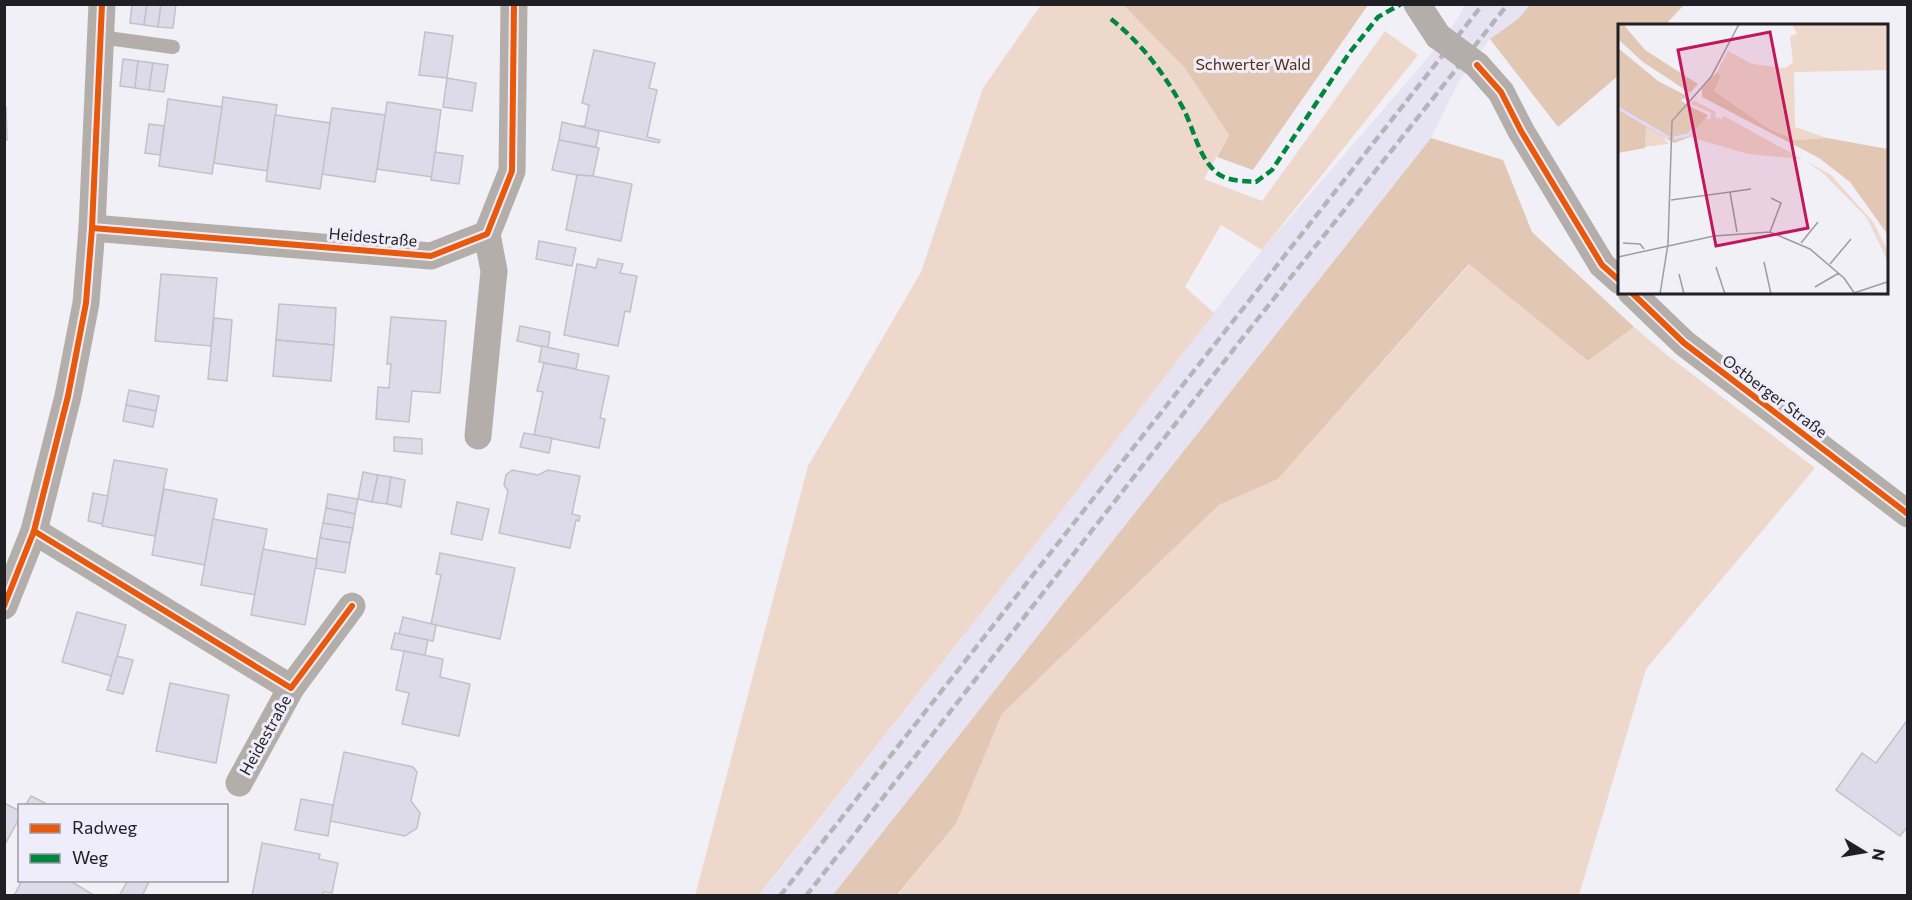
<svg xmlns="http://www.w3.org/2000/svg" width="1912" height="900" font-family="Commissioner,sans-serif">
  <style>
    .built { fill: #e6e4f2 }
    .green { fill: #eed8cc }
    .forest { fill: #e3c7b5 }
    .building { fill: #dddbe9; stroke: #c2c1c7; stroke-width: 1.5 }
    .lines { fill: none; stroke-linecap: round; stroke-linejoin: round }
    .lane { stroke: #b4aeaa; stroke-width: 14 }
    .street { stroke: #b4aeaa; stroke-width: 27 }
    .rail { stroke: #b6b4b6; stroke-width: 4.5; stroke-dasharray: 9 4.5; stroke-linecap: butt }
    .street-bridge { stroke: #b4aeaa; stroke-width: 27 }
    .quiet { stroke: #00873e; stroke-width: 4.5; stroke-dasharray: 9 4.5; stroke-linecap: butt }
    .cycleway-casing { stroke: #efedfa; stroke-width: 10 }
    .cycleway { stroke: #e8590c; stroke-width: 6 }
    .labels { text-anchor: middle; stroke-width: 6; stroke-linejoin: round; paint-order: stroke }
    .park-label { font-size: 16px; fill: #512f11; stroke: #efedfa }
    .street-label { font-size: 16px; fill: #201f24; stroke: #efedfa }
    .inset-river { fill: none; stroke: #dfdafd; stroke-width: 3 }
    .inset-road { fill: none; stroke: #9d9ca3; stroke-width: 1.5 }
    .view { fill: #c2185b; fill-opacity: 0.15; stroke: #c2185b; stroke-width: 3 }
    .inset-edge { fill: none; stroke: #201f24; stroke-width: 3 }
  </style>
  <rect width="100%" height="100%" fill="#f1f0f7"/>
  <polygon class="built" points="1465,5 1531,5 1518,19 1490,39 1458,83 1431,138 833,895 759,896 1041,537 1262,250 1425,61 1458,18"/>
  <g class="green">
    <polygon points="1041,5 1123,5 1184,67 1229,135 1204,179 1262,201 1385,31 1418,55 1262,250 1221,225 1185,287 1214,313 1041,537 759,895 695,896 808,466 921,272 983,88"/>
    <polygon points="1470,264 1588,361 1634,327 1667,355 1815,468 1646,669 1579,895 897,896 956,824 1002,714 1219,505 1278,479"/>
  </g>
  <g class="forest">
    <polygon points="1531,4 1684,4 1684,5 1665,25 1620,26 1619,75 1558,127 1490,39 1518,19"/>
    <polygon points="1123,5 1368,5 1253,170 1217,157 1229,135 1184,67"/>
    <polygon points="1431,138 1503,160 1532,232 1634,327 1588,361 1469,264 1278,479 1219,505 1002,714 956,824 897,895 833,895"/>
  </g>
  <g class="building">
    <polygon points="132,4 147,4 144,25 130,23"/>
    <polygon points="147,4 161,4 158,27 144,25"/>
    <polygon points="161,4 176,4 173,28 158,27"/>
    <polygon points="425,32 453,36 447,78 419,75"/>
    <polygon points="594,50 655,63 649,88 657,90 647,137 660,140 659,143 577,126 585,126 589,105 582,103"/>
    <polygon points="123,59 138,61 135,88 120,86"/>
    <polygon points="138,61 153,63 149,90 135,88"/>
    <polygon points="153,63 168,65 164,92 149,90"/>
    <polygon points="447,78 476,83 472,111 443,107"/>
    <polygon points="223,97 277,105 267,171 214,163"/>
    <polygon points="168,99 222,107 212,174 159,166"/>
    <polygon points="387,102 441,110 432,177 377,169"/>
    <polygon points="4,107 6,107 7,140 4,140"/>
    <polygon points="332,108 385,115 375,182 322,174"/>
    <polygon points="275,115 330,123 320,189 266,181"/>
    <polygon points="562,122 599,131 596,147 559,140"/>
    <polygon points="149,124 164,126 160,155 145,153"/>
    <polygon points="559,140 599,148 593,176 577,175 552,170"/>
    <polygon points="435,152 463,156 459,184 431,180"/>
    <polygon points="577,175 593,176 632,184 621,241 566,230"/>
    <polygon points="539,241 576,248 572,266 536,259"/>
    <polygon points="598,259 623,264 620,273 637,276 630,312 625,311 618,346 564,335 577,264 596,268"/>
    <polygon points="161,274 217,278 211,346 155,341"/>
    <polygon points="279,304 336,308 334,345 276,340"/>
    <polygon points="391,317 446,321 440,393 412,391 409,422 376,419 378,387 389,388 391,364 387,364"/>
    <polygon points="214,318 232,320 227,381 208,379"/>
    <polygon points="520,326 550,332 548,348 517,341"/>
    <polygon points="276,340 334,345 331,381 273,376"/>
    <polygon points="542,346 579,354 576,369 539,362"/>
    <polygon points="544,363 609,376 600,418 605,419 599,448 534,435 543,392 537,391"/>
    <polygon points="129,390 159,396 156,411 126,405"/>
    <polygon points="126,405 156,411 153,427 123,421"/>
    <polygon points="524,433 552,438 549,453 520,447"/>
    <polygon points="394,437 422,439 422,454 394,451"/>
    <polygon points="114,460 167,469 155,536 102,526"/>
    <polygon points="512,470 538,475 548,470 580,476 572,514 580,516 579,521 576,520 570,548 499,533 508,491 504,485 506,475"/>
    <polygon points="363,472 378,475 372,502 358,499"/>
    <polygon points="378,475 391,477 387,504 372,502"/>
    <polygon points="391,477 405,480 401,507 387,504"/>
    <polygon points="164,489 217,499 205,565 152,555"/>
    <polygon points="93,493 108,496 102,524 88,521"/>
    <polygon points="328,494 358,499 355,514 326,508"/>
    <polygon points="457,502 489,509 482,540 451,534"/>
    <polygon points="326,508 355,514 353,528 323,523"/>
    <polygon points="213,519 267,529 255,595 201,585"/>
    <polygon points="323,523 353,528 350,543 320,538"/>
    <polygon points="320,538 350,543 345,573 315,568"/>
    <polygon points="263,549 317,559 305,625 251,615"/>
    <polygon points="440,553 515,568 500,639 431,624 441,575 436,574"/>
    <polygon points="77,612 126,625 112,676 62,662"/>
    <polygon points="403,617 436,625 433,641 399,634"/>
    <polygon points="395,633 428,640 425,655 391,649"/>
    <polygon points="404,651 443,659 440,677 470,684 459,736 402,724 409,693 396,690"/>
    <polygon points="117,656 133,660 123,694 107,690"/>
    <polygon points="170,683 229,695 216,763 156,751"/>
    <polygon points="1908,719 1908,826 1900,836 1836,790 1862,753 1876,763"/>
    <polygon points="344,752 413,767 417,772 411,801 420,813 417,828 405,836 330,821"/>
    <polygon points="31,796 45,803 44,806 25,806"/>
    <polygon points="301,799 333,805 328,836 295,830"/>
    <polygon points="4,803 20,811 20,817 4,846"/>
    <polygon points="262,843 320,854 319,859 338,863 332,893 323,892 322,896 252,896"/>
    <polygon points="22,880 69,880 95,896 14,896"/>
    <polygon points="128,880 150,880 142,896 119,896"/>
  </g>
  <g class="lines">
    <polyline class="lane" points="100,37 173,47"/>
    <g class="street">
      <polyline points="1417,4 1438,36"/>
      <polyline points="1477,65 1501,92 1521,131 1602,265 1620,281"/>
      <polyline points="92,228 431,256 487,234 512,171 514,4"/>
      <polyline points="1631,292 1684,343 1908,514"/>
      <polyline points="478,436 494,271 487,234"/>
      <polyline points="34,531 291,688 352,606"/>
      <polyline points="4,606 34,531 68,396 86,303 92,228 102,4"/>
      <polyline points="239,783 291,688"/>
    </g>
    <g class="rail">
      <polyline points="780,896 1483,4"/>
      <polyline points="806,896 1241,340 1508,4"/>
    </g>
    <polyline class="street-bridge" points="1438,36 1477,65"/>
    <path class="quiet" d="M1111,19c31,25 53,54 72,89 11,21 15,49 34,65 9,8 27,8 39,9l16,-12 78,-118 28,-35 23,-13"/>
    <g class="cycleway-casing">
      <g id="cycleway">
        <polyline points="1477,65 1501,92 1521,131 1602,265 1620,281"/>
        <polyline points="92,228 431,256 487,234 512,171 514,4"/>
        <polyline points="1631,292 1684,343 1908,514"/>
        <polyline points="34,531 291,688 352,606"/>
        <polyline points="4,606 34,531 68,396 86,303 92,228 102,4"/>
      </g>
    </g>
    <use href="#cycleway" class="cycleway"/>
  </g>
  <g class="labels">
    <g class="park-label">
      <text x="1253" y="70">Schwerter Wald</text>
    </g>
    <g class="street-label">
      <text transform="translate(373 237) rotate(5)" y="6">Heidestraße</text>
      <text transform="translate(1775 396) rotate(37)" y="6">Ostberger Straße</text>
      <text transform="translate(265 735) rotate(-61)" y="6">Heidestraße</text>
    </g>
  </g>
  <g transform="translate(1618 24)">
    <rect width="270" height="270" fill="#f1f0f7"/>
    <path d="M174,0h96v46l-94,2 1,55 32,11 -31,2 -27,-11 -55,-38 7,-14 -4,-5 11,-21 24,13 33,4 8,-5 -3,-27 7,-2zM75,76l23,12 -1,5 7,2 2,-3 107,59 42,47 14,27 1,13 -21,-44 -45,-46 -20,-13 -54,-5 -58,-17 15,-19 5,1 1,-6 -20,-9zM28,102l13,6 10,12 -25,3z" fill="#eed8cc"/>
    <path d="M0,0h5l22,26 53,34 -8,9 -47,-31 -25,-23zM0,24l40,33 31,16 -8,3 6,5 21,10 -18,22 -16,6 -28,-16 -1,21 -27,5zM99,48l4,4 -7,15 55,38 27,11 31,-2 61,11v86l-38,-53 -31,-24 -117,-61v-8z" fill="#e3c7b5"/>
    <path class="inset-river" d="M0,84l51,30M56,114l14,-3 6,-6"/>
    <path class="inset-road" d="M112,168l21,-3M53,176l59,-8 7,40M152,208l11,-29 -10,-5M5,219l17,1 4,5M183,219l17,-21M0,233l96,-21 56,-4 40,17 34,29 11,16M146,238l7,32M212,240l21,-25M98,243l9,27M61,250l5,20M197,263l24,-14M236,269l33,-11M42,270l8,-50 4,-123 39,-44 28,-53"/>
    <path class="view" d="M152,8l38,196 -92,18 -38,-196z"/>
    <rect width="270" height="270" class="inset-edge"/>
  </g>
  <rect width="1912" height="900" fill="none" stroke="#201f24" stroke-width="12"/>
  <rect x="18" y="804" width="210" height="78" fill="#efedfa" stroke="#9c9ba4" stroke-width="1.5"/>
  <rect x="30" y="824" width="30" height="9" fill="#e8590c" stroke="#9c9ba4" stroke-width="1.5"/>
  <text x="72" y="834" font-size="18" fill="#201f24">Radweg</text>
  <rect x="30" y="854" width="30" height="9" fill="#00873e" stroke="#9c9ba4" stroke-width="1.5"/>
  <text x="72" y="864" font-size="18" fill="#201f24">Weg</text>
  <g transform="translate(1864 852) rotate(101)" stroke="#efedfa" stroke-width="4.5" paint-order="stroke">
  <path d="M0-4.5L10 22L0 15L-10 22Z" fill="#201f24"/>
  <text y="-9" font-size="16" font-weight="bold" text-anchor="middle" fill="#201f24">N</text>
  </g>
</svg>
